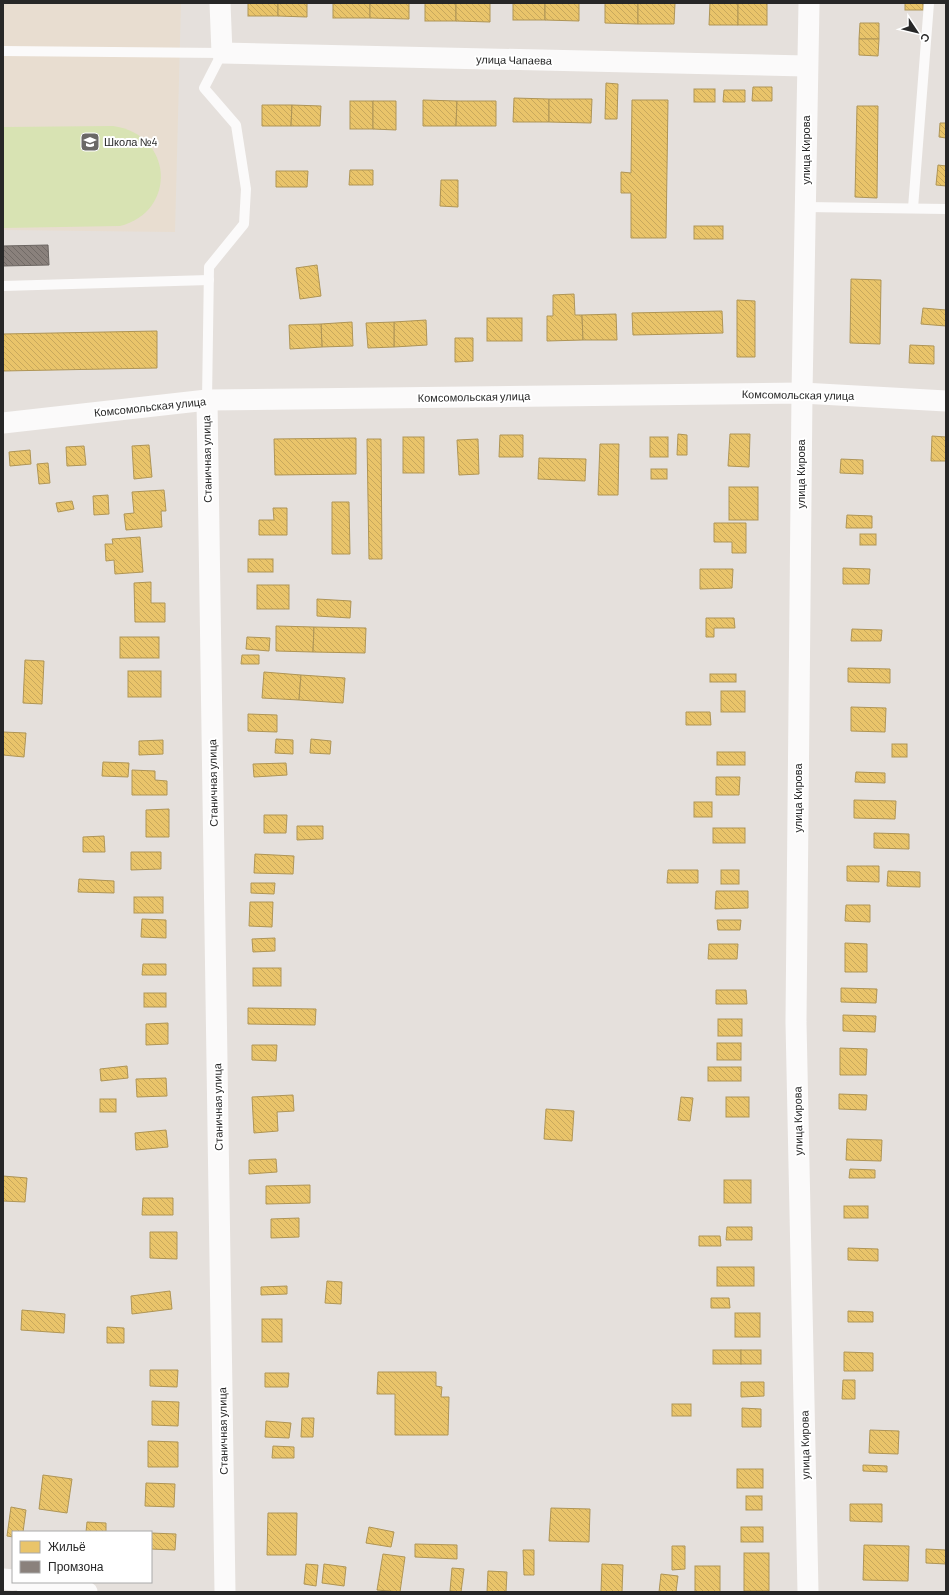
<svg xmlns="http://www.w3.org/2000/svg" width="949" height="1595" font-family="Barlow,sans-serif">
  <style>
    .education { fill: #e8ddd0 }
    .pitch { fill: #d8e3b3 }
    .homes { fill: url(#homes-back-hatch); stroke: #af9556 }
    .industry { fill: url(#industry-back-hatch); stroke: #6c6662 }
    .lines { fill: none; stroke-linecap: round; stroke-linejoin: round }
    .lane { stroke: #fbfafa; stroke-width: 10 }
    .street { stroke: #fbfafa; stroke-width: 21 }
    .labels { text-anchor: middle; stroke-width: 4; stroke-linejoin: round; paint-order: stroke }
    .street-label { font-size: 11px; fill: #272727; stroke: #fff }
    .poi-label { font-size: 11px; fill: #272727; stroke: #fff; text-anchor: start }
  </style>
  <defs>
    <pattern id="homes-back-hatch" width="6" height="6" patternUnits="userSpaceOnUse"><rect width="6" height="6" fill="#e9c46a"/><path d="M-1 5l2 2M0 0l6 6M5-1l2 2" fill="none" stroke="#c8a85c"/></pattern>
    <pattern id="industry-back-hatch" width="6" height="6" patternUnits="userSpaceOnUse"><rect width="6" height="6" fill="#8a817c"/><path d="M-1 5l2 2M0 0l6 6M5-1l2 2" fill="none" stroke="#716a66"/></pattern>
  </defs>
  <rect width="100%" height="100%" fill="#e5e0dc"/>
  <polygon class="education" points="3,3 181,3 175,232 3,230"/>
  <path class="pitch" d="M113,126c60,8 65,85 7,100l-117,2v-101z"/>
  <g class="homes">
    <rect x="248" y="3" width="30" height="13"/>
    <polygon points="278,3 307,3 307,17 278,16"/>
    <rect x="333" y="3" width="37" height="15"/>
    <polygon points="370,3 409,3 409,19 370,18"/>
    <rect x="425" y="3" width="31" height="18"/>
    <polygon points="456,3 490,3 490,22 456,21"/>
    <rect x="513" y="3" width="32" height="17"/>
    <polygon points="545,3 579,3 579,21 545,20"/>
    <polygon points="605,3 638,3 638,24 605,23"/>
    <polygon points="638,3 675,3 674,24 638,24"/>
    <polygon points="710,3 738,3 738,25 709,25"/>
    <rect x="738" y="3" width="29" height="22"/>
    <rect x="905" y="3" width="18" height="7"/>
    <polygon points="860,23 879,23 879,39 859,39"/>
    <polygon points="859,39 879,39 878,56 859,55"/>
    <polygon points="606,83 618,84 617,119 605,119"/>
    <polygon points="753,87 772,87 772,101 752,101"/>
    <rect x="694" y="89" width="21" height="13"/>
    <polygon points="724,90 745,90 745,102 723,102"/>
    <polygon points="514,98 549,99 549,122 513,122"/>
    <polygon points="549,99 592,99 591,123 549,122"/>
    <polygon points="423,100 457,101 456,126 423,126"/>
    <polygon points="632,100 668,100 666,238 631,238 631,193 621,193 621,172 631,173"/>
    <rect x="350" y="101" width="23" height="28"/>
    <polygon points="373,101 396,101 396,130 373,129"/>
    <polygon points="457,101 496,101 496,126 456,126"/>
    <polygon points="262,105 292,105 291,126 262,126"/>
    <polygon points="292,105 321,106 320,126 291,126"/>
    <polygon points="857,106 878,106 877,198 855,197"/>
    <polygon points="940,123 946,123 946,138 939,137"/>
    <polygon points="938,165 946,166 946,186 936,185"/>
    <polygon points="350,170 373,170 373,185 349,185"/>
    <polygon points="276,171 308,171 307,187 276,187"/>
    <polygon points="441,180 458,180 458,207 440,206"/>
    <rect x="694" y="226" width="29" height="13"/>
    <polygon points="317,265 321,296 300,299 296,268"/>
    <polygon points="851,279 881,280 880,344 850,343"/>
    <polygon points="574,294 575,315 582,315 583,340 547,341 547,316 553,316 553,295"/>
    <polygon points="737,300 755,301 755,357 737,357"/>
    <polygon points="923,308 946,310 946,326 921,324"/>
    <polygon points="722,311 723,333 633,335 632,313"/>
    <polygon points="616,314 617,340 583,340 582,315"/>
    <rect x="487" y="318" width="35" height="23"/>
    <polygon points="426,320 427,345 394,347 394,322"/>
    <polygon points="352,322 353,346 322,347 321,324"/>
    <polygon points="394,322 394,347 368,348 366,323"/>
    <polygon points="321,324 322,347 290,349 289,325"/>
    <polygon points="157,331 157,368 3,371 3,334"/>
    <polygon points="455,338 473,338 473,361 455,362"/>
    <polygon points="910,345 934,346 934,364 909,363"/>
    <polygon points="678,434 687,435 687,455 677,455"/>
    <polygon points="730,434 750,434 749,467 728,466"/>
    <polygon points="500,435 523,435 523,457 499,457"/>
    <polygon points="932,436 946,437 946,461 931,461"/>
    <rect x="403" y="437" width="21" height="36"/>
    <rect x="650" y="437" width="18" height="20"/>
    <polygon points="356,438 356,474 275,475 274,439"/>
    <polygon points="367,439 381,439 382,559 369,559"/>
    <polygon points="478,439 479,474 459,475 457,440"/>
    <polygon points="600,444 619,444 618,495 598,495"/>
    <polygon points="149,445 152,477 134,479 132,446"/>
    <polygon points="84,446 86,465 67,466 66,447"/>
    <polygon points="30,450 31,464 10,466 9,452"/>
    <polygon points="539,458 586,459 585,481 538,479"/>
    <polygon points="841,459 863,460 863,474 840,473"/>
    <polygon points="48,463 50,483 39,484 37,464"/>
    <rect x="651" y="469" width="16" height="10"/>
    <rect x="729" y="487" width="29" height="33"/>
    <polygon points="164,490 166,511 161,511 162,527 126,530 124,514 134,513 132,492"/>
    <polygon points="108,495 109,514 94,515 93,496"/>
    <polygon points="72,501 74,509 58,512 56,503"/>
    <polygon points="332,502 349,502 350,554 332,554"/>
    <polygon points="273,508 287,508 287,535 259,535 259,520 274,520"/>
    <polygon points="847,515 872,516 872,528 846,528"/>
    <polygon points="714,523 746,523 746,553 732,553 732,542 714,542"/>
    <rect x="860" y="534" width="16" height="11"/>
    <polygon points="140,537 143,572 115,574 114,560 106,561 105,544 113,544 112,539"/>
    <rect x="248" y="559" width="25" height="13"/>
    <polygon points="843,568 870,569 869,584 843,584"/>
    <polygon points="700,569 733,569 732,588 700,589"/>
    <polygon points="151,582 151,603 165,603 165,622 135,622 134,583"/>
    <rect x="257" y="585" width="32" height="24"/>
    <polygon points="317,599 351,601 350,618 317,616"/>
    <polygon points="706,618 734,618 735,628 714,628 714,637 706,637"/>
    <polygon points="276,626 314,627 313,652 276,651"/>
    <polygon points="314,627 366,628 365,653 313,652"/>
    <polygon points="852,629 882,630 881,641 851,641"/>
    <rect x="120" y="637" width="39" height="21"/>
    <polygon points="247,637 270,638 269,651 246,649"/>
    <polygon points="242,655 259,655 259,664 241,664"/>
    <polygon points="25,660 44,661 42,704 23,703"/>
    <polygon points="848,668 890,669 890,683 848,682"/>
    <rect x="128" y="671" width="33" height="26"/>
    <polygon points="264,672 301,675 299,700 262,698"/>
    <rect x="710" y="674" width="26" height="8"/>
    <polygon points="301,675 345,678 343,703 299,700"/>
    <rect x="721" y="691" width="24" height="21"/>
    <polygon points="851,707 886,708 885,732 851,731"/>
    <polygon points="686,712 710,712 711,725 686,725"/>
    <polygon points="248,714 277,715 277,732 248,731"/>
    <polygon points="3,732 26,733 24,757 3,755"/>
    <polygon points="276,739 293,740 293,754 275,753"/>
    <polygon points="311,739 331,741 330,754 310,753"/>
    <polygon points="163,740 163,754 139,755 139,741"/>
    <rect x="892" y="744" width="15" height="13"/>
    <rect x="717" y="752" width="28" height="13"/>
    <polygon points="103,762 129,763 128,777 102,776"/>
    <polygon points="286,763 287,775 254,777 253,764"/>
    <polygon points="132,770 155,771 155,780 167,781 167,795 132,795"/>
    <polygon points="856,772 885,773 885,783 855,782"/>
    <polygon points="716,777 740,777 739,795 716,795"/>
    <polygon points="854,800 896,801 895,819 854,818"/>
    <rect x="694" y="802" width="18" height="15"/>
    <polygon points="169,809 169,837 146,837 146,810"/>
    <polygon points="264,815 287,815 286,833 264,833"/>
    <polygon points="297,826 323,826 323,839 297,840"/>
    <rect x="713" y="828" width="32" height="15"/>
    <polygon points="874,833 909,834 909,849 874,848"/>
    <polygon points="104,836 105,852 83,852 83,837"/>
    <polygon points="131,852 161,852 161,869 131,870"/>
    <polygon points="255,854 294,856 293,874 254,873"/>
    <polygon points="847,866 879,866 879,882 847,881"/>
    <polygon points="668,870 698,870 698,883 667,883"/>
    <rect x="721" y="870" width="18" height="14"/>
    <polygon points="888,871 920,872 920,887 887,886"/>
    <polygon points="79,879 114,881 114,893 78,892"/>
    <polygon points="251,883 275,883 274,894 251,893"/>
    <polygon points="716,891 748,891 748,908 715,909"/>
    <rect x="134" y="897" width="29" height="16"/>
    <polygon points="250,902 273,902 272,927 249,926"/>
    <polygon points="846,905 870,905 870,922 845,921"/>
    <polygon points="142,919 166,920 166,938 141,937"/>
    <polygon points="717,920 741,920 740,930 718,930"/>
    <polygon points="275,938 275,951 253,952 252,939"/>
    <polygon points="845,943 867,944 867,972 845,972"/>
    <polygon points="709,944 738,944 737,959 708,959"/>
    <polygon points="143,964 166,964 166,975 142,975"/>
    <rect x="253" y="968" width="28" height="18"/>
    <polygon points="841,988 877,989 876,1003 841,1002"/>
    <polygon points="716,990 746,990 747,1004 716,1004"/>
    <rect x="144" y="993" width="22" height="14"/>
    <polygon points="248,1008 316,1009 315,1025 248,1024"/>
    <polygon points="843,1015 876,1016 875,1032 843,1031"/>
    <rect x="718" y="1019" width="24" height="17"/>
    <polygon points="168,1023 168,1044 146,1045 146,1024"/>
    <rect x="717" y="1043" width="24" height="17"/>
    <polygon points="252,1045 277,1045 276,1061 252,1060"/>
    <polygon points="840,1048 867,1049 866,1075 840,1075"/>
    <polygon points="127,1066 128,1078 101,1081 100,1069"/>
    <rect x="708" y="1067" width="33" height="14"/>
    <polygon points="166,1078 167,1096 137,1097 136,1079"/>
    <polygon points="839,1094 867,1095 866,1110 839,1109"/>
    <polygon points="293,1095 294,1111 277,1112 278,1131 254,1133 252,1097"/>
    <polygon points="681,1097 693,1098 690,1121 678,1120"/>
    <rect x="726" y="1097" width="23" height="20"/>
    <rect x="100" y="1099" width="16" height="13"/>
    <polygon points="546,1109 574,1111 572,1141 544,1139"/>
    <polygon points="166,1130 168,1147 136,1150 135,1133"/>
    <polygon points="847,1139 882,1140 881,1161 846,1160"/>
    <polygon points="276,1159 277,1172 249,1174 249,1160"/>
    <polygon points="850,1169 875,1170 875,1178 849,1178"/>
    <polygon points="3,1176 27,1178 25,1202 3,1201"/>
    <rect x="724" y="1180" width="27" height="23"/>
    <polygon points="310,1185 310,1203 266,1204 266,1186"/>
    <polygon points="143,1198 173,1198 173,1215 142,1215"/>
    <rect x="844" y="1206" width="24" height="12"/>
    <polygon points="299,1218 299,1237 271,1238 271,1219"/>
    <polygon points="727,1227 752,1227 752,1240 726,1240"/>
    <polygon points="150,1232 177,1232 177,1259 150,1258"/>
    <polygon points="699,1236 720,1236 721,1246 699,1246"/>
    <polygon points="848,1248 878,1249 878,1261 848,1260"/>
    <rect x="717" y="1267" width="37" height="19"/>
    <polygon points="327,1281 342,1282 341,1304 325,1303"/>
    <polygon points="287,1286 287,1294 261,1295 261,1287"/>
    <polygon points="170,1291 172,1309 132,1314 131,1296"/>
    <polygon points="711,1298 729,1298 730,1308 711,1308"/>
    <polygon points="22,1310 65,1314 64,1333 21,1330"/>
    <polygon points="848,1311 873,1312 873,1322 848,1322"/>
    <rect x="735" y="1313" width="25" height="24"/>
    <rect x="262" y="1319" width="20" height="23"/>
    <polygon points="107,1327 124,1328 124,1343 107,1343"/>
    <rect x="713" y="1350" width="28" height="14"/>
    <rect x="741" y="1350" width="20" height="14"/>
    <polygon points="844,1352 873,1353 873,1371 844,1371"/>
    <polygon points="150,1370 178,1370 177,1387 150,1386"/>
    <polygon points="378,1372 436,1372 436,1386 442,1387 441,1397 449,1397 448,1435 395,1435 395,1394 377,1394"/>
    <polygon points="265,1373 289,1373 288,1387 265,1387"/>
    <polygon points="843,1380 855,1380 855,1399 842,1399"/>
    <polygon points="741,1382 764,1382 764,1396 741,1397"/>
    <polygon points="152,1401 179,1402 178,1426 152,1425"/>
    <rect x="672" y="1404" width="19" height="12"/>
    <polygon points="742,1408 761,1409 761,1427 742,1427"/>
    <polygon points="302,1418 314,1418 313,1437 301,1437"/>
    <polygon points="266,1421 291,1423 289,1438 265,1437"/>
    <polygon points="870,1430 899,1431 898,1454 869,1453"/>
    <polygon points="148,1441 178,1442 178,1467 148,1467"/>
    <polygon points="273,1446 294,1447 294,1458 272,1458"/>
    <polygon points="863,1465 887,1466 887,1472 863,1471"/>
    <rect x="737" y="1469" width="26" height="19"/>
    <polygon points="43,1475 72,1479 67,1513 39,1509"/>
    <polygon points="146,1483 175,1484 174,1507 145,1506"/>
    <rect x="746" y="1496" width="16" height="14"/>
    <polygon points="850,1504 882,1504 882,1522 850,1521"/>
    <polygon points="11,1507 26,1510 23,1532 13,1532 13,1537 7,1536"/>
    <polygon points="551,1508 590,1509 589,1542 549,1541"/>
    <polygon points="268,1513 297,1513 296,1555 267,1555"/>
    <polygon points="87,1522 106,1523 106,1532 86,1532"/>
    <polygon points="369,1527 394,1532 391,1547 366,1543"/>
    <rect x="741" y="1527" width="22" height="15"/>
    <polygon points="151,1533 176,1534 175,1550 151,1549"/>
    <polygon points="415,1544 457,1545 457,1559 415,1557"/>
    <polygon points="864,1545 909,1546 908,1581 863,1580"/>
    <polygon points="672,1546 685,1546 685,1569 672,1570"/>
    <polygon points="926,1549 946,1550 946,1564 926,1563"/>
    <polygon points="523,1550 534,1550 534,1575 524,1575"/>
    <rect x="744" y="1553" width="25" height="38"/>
    <polygon points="383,1554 405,1557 400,1592 377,1590"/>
    <polygon points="306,1564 318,1565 316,1586 304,1584"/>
    <polygon points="324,1564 346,1567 344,1586 322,1583"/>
    <polygon points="602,1564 623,1565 622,1592 601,1592"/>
    <rect x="695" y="1566" width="25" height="26"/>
    <polygon points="452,1568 464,1569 461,1592 450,1591"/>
    <polygon points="488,1571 507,1572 506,1592 487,1592"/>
    <polygon points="661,1574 678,1576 676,1592 659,1592"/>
  </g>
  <polygon class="industry" points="48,245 49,265 3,266 3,246"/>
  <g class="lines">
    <g class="lane">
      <polyline points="3,51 222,53 204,88 236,125 246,189 244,224 209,267 207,400"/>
      <polyline points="806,207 946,209"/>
      <polyline points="913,208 929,3"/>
      <polyline points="3,286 209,280"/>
    </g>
    <g class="street">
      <polyline points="220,3 222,53 806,66"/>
      <polyline points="207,400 225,1592"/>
      <polyline points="3,423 207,400 802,393 946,401"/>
      <polyline points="3,1579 13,1580"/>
      <polyline points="23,1582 87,1592"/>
      <polyline points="808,1592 796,1022 802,393 809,3"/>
    </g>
  </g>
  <defs>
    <g id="school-square" transform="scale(1)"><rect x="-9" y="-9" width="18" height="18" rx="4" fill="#6a6866" stroke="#fff"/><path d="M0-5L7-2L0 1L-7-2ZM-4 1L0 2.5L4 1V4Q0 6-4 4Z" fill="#fff"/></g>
  </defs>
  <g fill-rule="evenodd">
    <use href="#school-square" x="90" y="142"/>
  </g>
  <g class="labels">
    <g class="street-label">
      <text transform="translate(514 60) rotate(1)" y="4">улица Чапаева</text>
      <text transform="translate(806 150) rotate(-90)" y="4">улица Кирова</text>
      <text transform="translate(798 395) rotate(1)" y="4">Комсомольская улица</text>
      <text transform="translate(474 397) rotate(-1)" y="4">Комсомольская улица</text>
      <text transform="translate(150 407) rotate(-6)" y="4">Комсомольская улица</text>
      <text transform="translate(207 459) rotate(-91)" y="4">Станичная улица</text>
      <text transform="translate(801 474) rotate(-90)" y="4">улица Кирова</text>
      <text transform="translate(213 783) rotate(-91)" y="4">Станичная улица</text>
      <text transform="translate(798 798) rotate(-90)" y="4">улица Кирова</text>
      <text transform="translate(218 1107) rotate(-91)" y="4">Станичная улица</text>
      <text transform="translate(798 1121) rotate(-91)" y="4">улица Кирова</text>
      <text transform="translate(223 1431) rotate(-91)" y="4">Станичная улица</text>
      <text transform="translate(805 1445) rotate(-91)" y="4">улица Кирова</text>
    </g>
    <g class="poi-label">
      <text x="104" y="146">Школа №4</text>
    </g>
  </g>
  <rect width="949" height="1595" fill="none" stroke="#272727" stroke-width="8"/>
  <rect x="12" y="1531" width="140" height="52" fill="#ffffff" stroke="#a9a9a9"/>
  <rect x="20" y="1541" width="20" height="12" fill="#e9c46a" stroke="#a9a9a9"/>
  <text x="48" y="1551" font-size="12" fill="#272727">Жильё</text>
  <rect x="20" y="1561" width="20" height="12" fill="#8a817c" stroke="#a9a9a9"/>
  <text x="48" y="1571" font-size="12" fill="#272727">Промзона</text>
  <g transform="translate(917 32) rotate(125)" stroke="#ffffff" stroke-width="3" paint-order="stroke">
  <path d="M0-3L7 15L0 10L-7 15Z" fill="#272727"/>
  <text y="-6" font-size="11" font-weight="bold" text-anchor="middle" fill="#272727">С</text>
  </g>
</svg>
